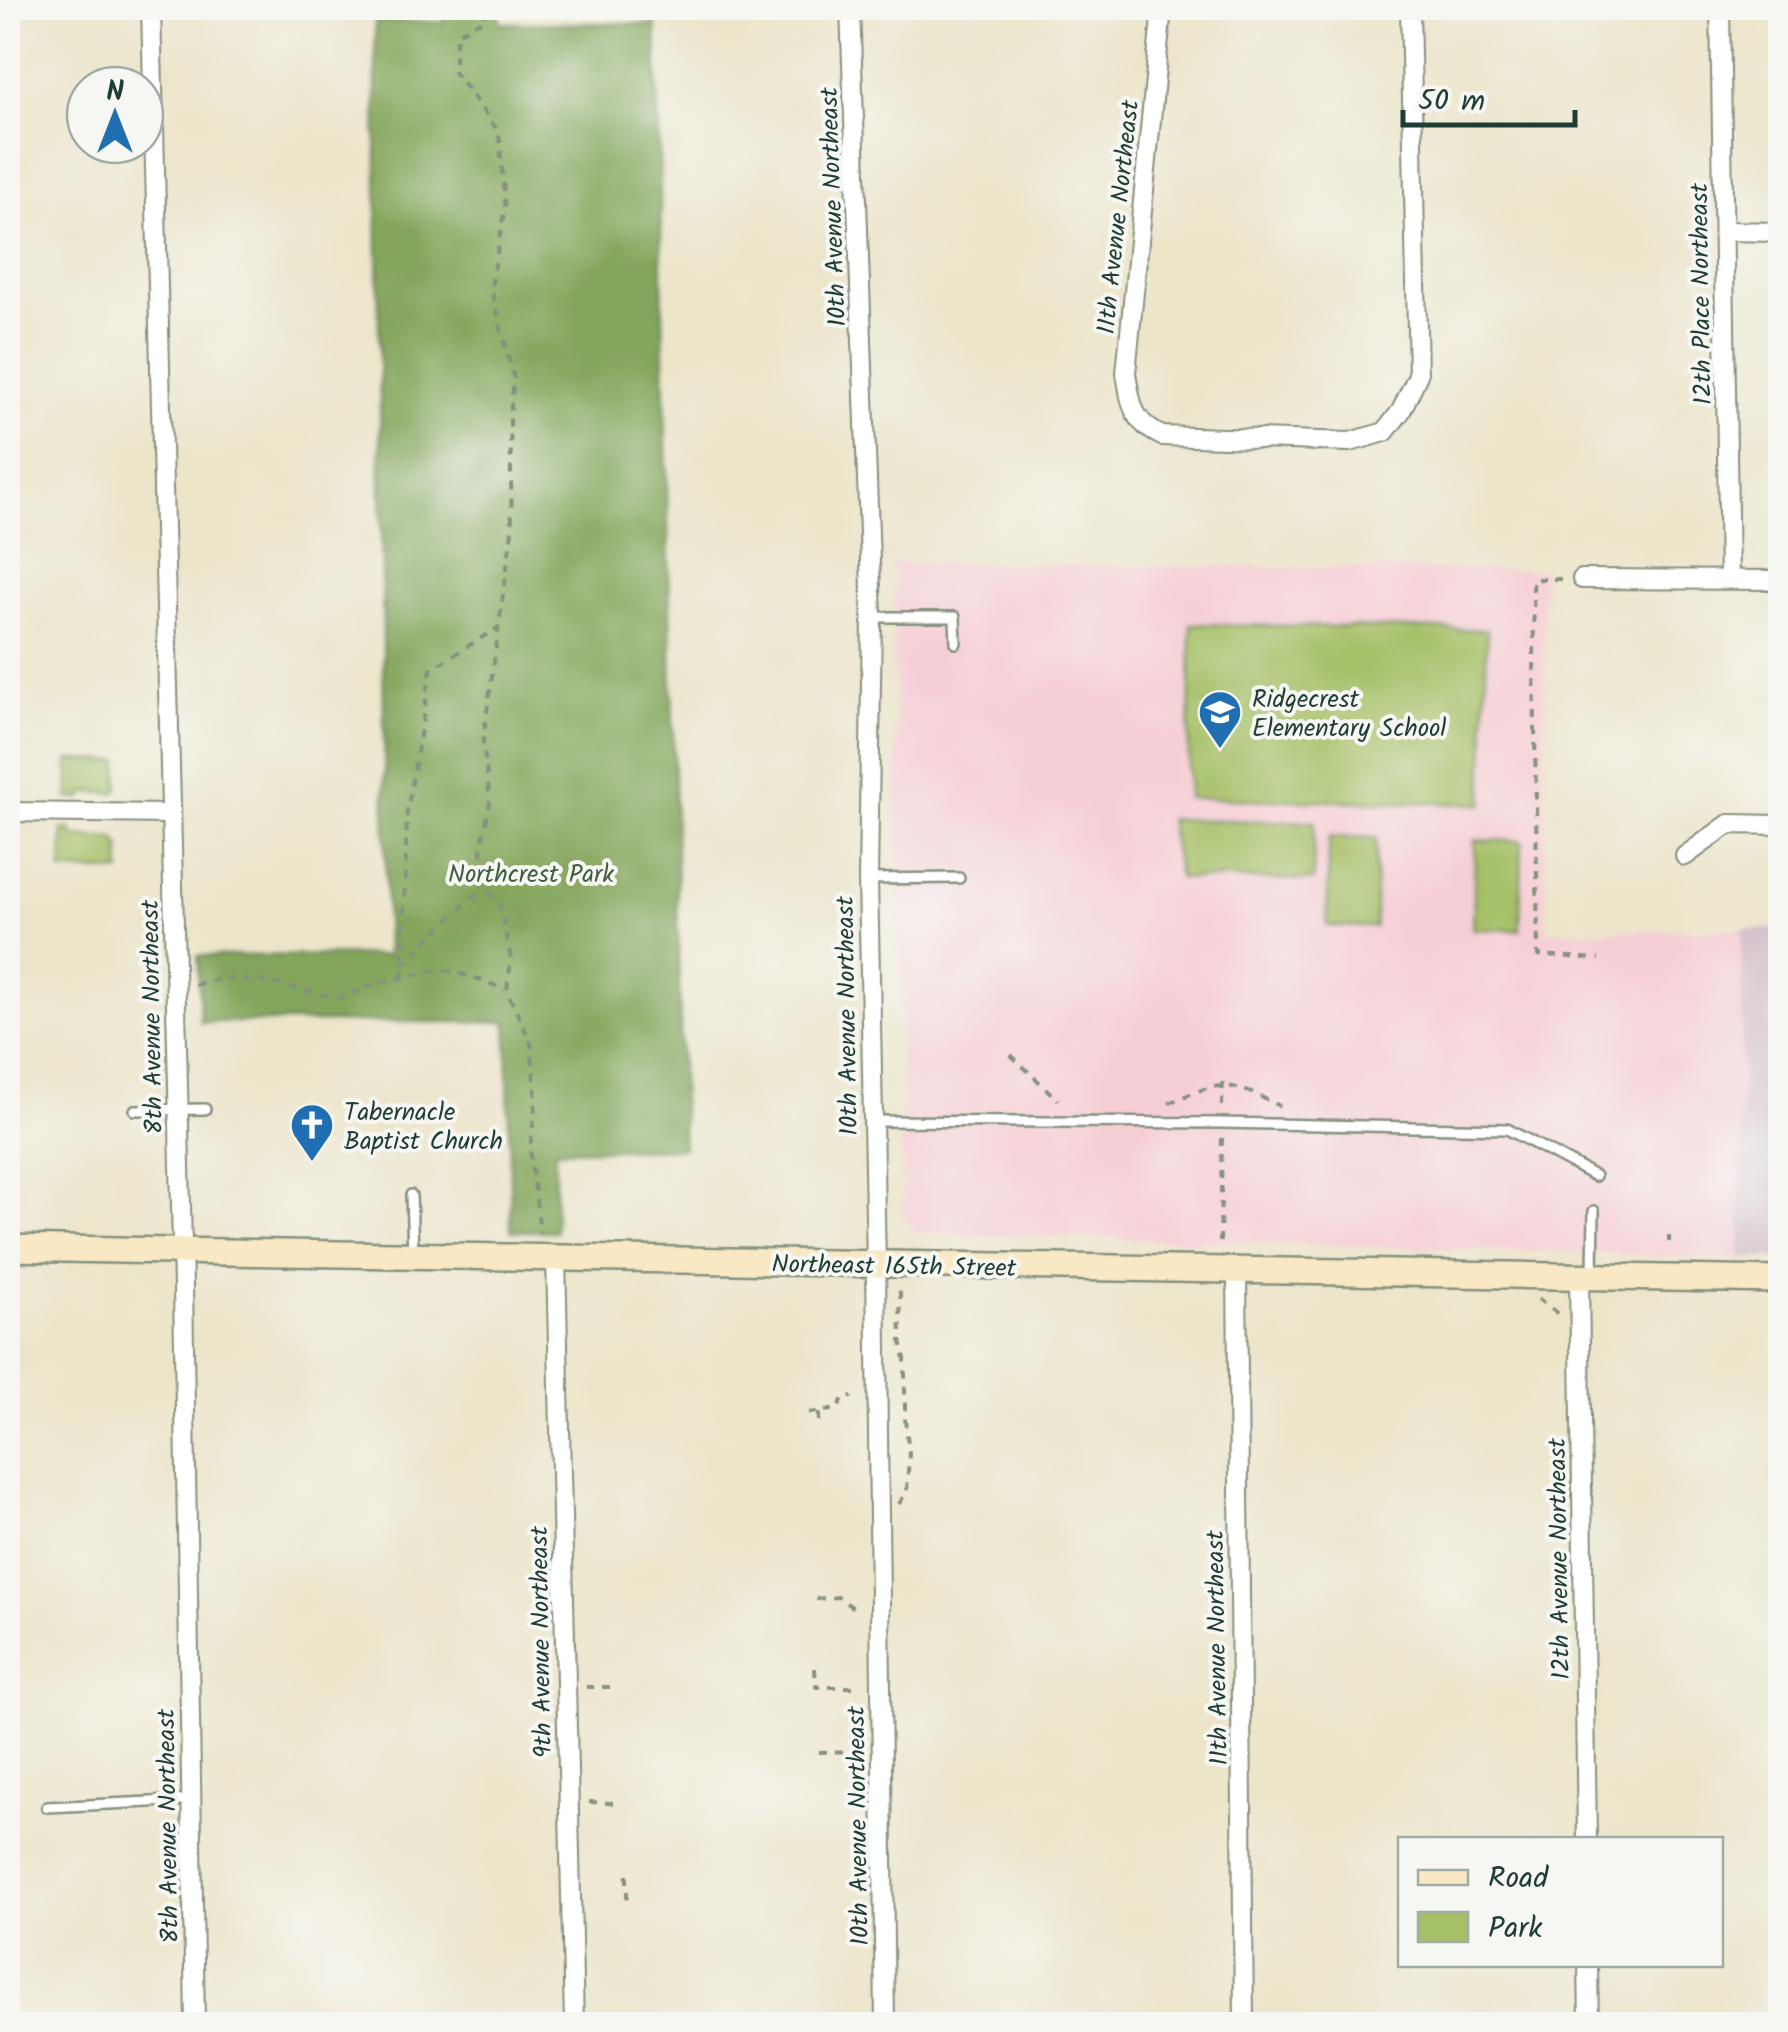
<svg xmlns="http://www.w3.org/2000/svg" width="1788" height="2032" font-family="Kalam,sans-serif">
  <style>
    .built { fill: #f6cfd6 }
    .industrial { fill: #d1bdc9 }
    .green { fill: #a6c067; stroke: #627e4e; stroke-width: 2.5 }
    .forest { fill: #84a65c; stroke: #527248; stroke-width: 2.5 }
    .lines { fill: none; stroke-linecap: round; stroke-linejoin: round }
    .lane-casing { stroke: #86917f; stroke-width: 14 }
    .street-casing { stroke: #86917f; stroke-width: 22 }
    .secondary-casing { stroke: #86917f; stroke-width: 30 }
    .path { stroke: #86917f; stroke-width: 4; stroke-dasharray: 8 8; stroke-linecap: butt }
    .lane { stroke: #fff; stroke-width: 9 }
    .street { stroke: #fff; stroke-width: 18 }
    .secondary { stroke: #f8e8c3; stroke-width: 25 }
    .labels { text-anchor: middle; stroke-width: 8; stroke-linejoin: round; paint-order: stroke }
    .street-label { font-size: 25px; fill: #1f3d34; stroke: #f6f6f2 }
    .poi-label { font-size: 25px; fill: #1f3d34; stroke: #f6f6f2; text-anchor: start }
    .park-label { font-size: 25px; fill: #415e41; stroke: #f6f6f2 }
  </style>
  <rect width="100%" height="100%" fill="#f6f6f2"/>
  <filter id="ink" filterUnits="userSpaceOnUse"><feTurbulence type="fractalNoise" baseFrequency=".01" numOctaves="2"/><feDisplacementMap in="SourceGraphic" scale="20" xChannelSelector="R" yChannelSelector="G"/><feConvolveMatrix kernelMatrix="1 2 1 2 8 2 1 2 1" color-interpolation-filters="sRGB"/></filter>
  <filter id="wash" filterUnits="userSpaceOnUse"><feTurbulence type="fractalNoise" baseFrequency=".0048" numOctaves="4" result="noise"/><feDisplacementMap in="SourceGraphic" scale="40" xChannelSelector="R" yChannelSelector="G"/><feGaussianBlur stdDeviation="2.25" result="paint"/><feColorMatrix in="noise" values="0 0 0 0 0 0 0 0 0 0 0 0 0 0 0 0 0 1.4 0 .05"/><feComposite in="paint" operator="in"/></filter>
  <g filter="url(#wash)">
    <rect width="100%" height="100%" fill="#ece5ca"/>
    <polygon class="built" points="893,563 1543,570 1546,931 1742,929 1740,1258 920,1233 912,1230 903,1216"/>
    <polygon class="industrial" points="1742,929 1780,929 1780,1258 1740,1258"/>
    <g class="green">
      <polygon points="1191,624 1487,630 1483,804 1188,798"/>
      <polygon points="69,760 119,761 119,788 115,793 87,792 80,799 68,798"/>
      <polygon points="1169,819 1314,822 1313,880 1179,878"/>
      <polygon points="63,829 71,829 73,836 114,839 120,845 121,872 62,871"/>
      <polygon points="1329,837 1376,838 1375,927 1327,926"/>
      <polygon points="1475,840 1522,841 1520,930 1473,929"/>
    </g>
    <polygon class="forest" points="445,8 499,8 500,23 656,24 683,1148 555,1150 555,1231 511,1231 507,1022 200,1022 198,956 387,955 375,21 444,22"/>
  </g>
  <g filter="url(#ink)">
    <g class="lines">
      <g class="lane-casing">
        <g id="lane">
          <polyline points="872,617 955,617 956,643"/>
          <polyline points="868,879 959,878"/>
          <polyline points="135,1110 205,1109"/>
          <polyline points="874,1121 1222,1123 1507,1129 1595,1176"/>
          <polyline points="411,1195 413,1253"/>
          <polyline points="1593,1273 1594,1211"/>
          <polyline points="47,1807 191,1800"/>
        </g>
      </g>
      <g class="street-casing">
        <g id="street">
          <polyline points="151,8 183,1286 195,2024"/>
          <polyline points="850,8 872,617 868,879 876,1264 885,2024"/>
          <path d="M1162,8l-36,365c5,31 6,49 36,63l188,6 35,-10 16,-21 17,-36 -8,-367"/>
          <polyline points="1720,8 1729,579"/>
          <polyline points="1724,231 1780,232"/>
          <polyline points="1582,579 1780,580"/>
          <polyline points="8,812 171,814"/>
          <polyline points="1685,856 1729,824 1780,825"/>
          <polyline points="556,1259 574,2024"/>
          <polyline points="1237,1271 1244,2024"/>
          <polyline points="1579,1278 1587,1840"/>
          <polyline points="1588,1964 1589,2024"/>
        </g>
      </g>
      <g class="secondary-casing">
        <polyline id="secondary" points="8,1248 1780,1280"/>
      </g>
      <g class="path">
        <polyline points="484,8 486,18 457,33 454,72 499,132 505,206 491,289 514,378 510,416 512,531 483,741 490,803 481,849 482,888 499,901 511,959 507,991 531,1043 536,1100 530,1149 540,1232"/>
        <polyline points="1561,579 1533,579 1538,955 1599,959"/>
        <polyline points="402,965 482,888"/>
        <polyline points="402,977 407,812 431,669 499,627"/>
        <polyline points="195,985 222,978 262,981 339,998 382,982 441,969 482,980 505,990"/>
        <polyline points="1011,1055 1058,1100"/>
        <path d="M1169,1103c54,-24 58,-22 111,3"/>
        <polyline points="1222,1106 1223,1080"/>
        <polyline points="1669,1236 1669,1242"/>
        <polyline points="1220,1242 1222,1138"/>
        <polyline points="1538,1299 1558,1314"/>
        <polyline points="809,1413 838,1409 843,1398 852,1397"/>
        <polyline points="819,1413 819,1426"/>
        <polyline points="899,1504 907,1491 909,1452 905,1420 905,1359 901,1340 900,1292 903,1289"/>
        <polyline points="816,1599 838,1597 856,1610"/>
        <polyline points="815,1668 816,1687 858,1687"/>
        <polyline points="586,1687 616,1687"/>
        <polyline points="819,1752 859,1751"/>
        <polyline points="589,1802 614,1803"/>
        <polyline points="627,1875 627,1897 630,1897"/>
      </g>
      <use href="#lane" class="lane"/>
      <use href="#street" class="street"/>
      <use href="#secondary" class="secondary"/>
    </g>
  </g>
  <defs>
    <g id="school-pin" transform="scale(2.25)"><path d="M0 17L-7.5 6A9.5 9.5 0 1 1 7.5 6Z" fill="#1f6fb2" stroke="#f6f6f2"/><path d="M0-5L7-2L0 1L-7-2ZM-4 1L0 2.5L4 1V4Q0 6-4 4Z" fill="#fff"/></g>
    <g id="church-pin" transform="scale(2.25)"><path d="M0 17L-7.5 6A9.5 9.5 0 1 1 7.5 6Z" fill="#1f6fb2" stroke="#f6f6f2"/><path d="M-1.2-6h2.4v3.5h3.3v2.4h-3.3V6h-2.4V-.1h-3.3v-2.4h3.3Z" fill="#fff"/></g>
  </defs>
  <g fill-rule="evenodd">
    <use href="#school-pin" x="1220" y="712"/>
    <use href="#church-pin" x="312" y="1125"/>
  </g>
  <g class="labels">
    <g class="street-label">
      <text transform="translate(832 207) rotate(-92)" y="9">10th Avenue Northeast</text>
      <text transform="translate(1117 217) rotate(-84)" y="9">11th Avenue Northeast</text>
      <text transform="translate(1700 294) rotate(-91)" y="9">12th Place Northeast</text>
      <text transform="translate(846 1016) rotate(-91)" y="9">10th Avenue Northeast</text>
      <text transform="translate(151 1017) rotate(-91)" y="9">8th Avenue Northeast</text>
      <text transform="translate(894 1265) rotate(1)" y="9">Northeast 165th Street</text>
      <text transform="translate(1558 1559) rotate(-91)" y="9">12th Avenue Northeast</text>
      <text transform="translate(540 1642) rotate(-91)" y="9">9th Avenue Northeast</text>
      <text transform="translate(1216 1648) rotate(-91)" y="9">11th Avenue Northeast</text>
      <text transform="translate(167 1826) rotate(-91)" y="9">8th Avenue Northeast</text>
      <text transform="translate(857 1826) rotate(-91)" y="9">10th Avenue Northeast</text>
    </g>
    <g class="poi-label">
      <text x="1252" y="707">Ridgecrest<tspan x="1252" dy="29">Elementary School</tspan></text>
      <text x="344" y="1120">Tabernacle<tspan x="344" dy="29">Baptist Church</tspan></text>
    </g>
    <g class="park-label">
      <text x="531" y="882">Northcrest Park</text>
    </g>
  </g>
  <rect width="1788" height="2032" fill="none" stroke="#f6f6f2" stroke-width="40"/>
  <rect x="1398" y="1837" width="325" height="130" fill="#f6f6f2" stroke="#a0aca6" stroke-width="2.5"/>
  <rect x="1418" y="1870" width="50" height="15" fill="#f8e8c3" stroke="#a0aca6" stroke-width="2.5"/>
  <text x="1488" y="1887" font-size="30" fill="#1f3d34">Road</text>
  <rect x="1418" y="1912" width="50" height="30" fill="#a6c067" stroke="#a0aca6" stroke-width="2.5"/>
  <text x="1488" y="1937" font-size="30" fill="#1f3d34">Park</text>
  <g transform="translate(115 115)"><circle r="48" fill="#f6f6f2" stroke="#a0aca6" stroke-width="2.5"/>
  <path d="M0-8L18 38L0 25L-18 38Z" fill="#1f6fb2"/>
  <text y="-15" font-size="28" font-weight="bold" text-anchor="middle" fill="#1f3d34">N</text>
  </g>
  <path d="M1403 110v15h172v-15" fill="none" stroke="#1f3d34" stroke-width="5"/>
  <text x="1418" y="110" font-size="30" fill="#1f3d34" stroke="#f6f6f2" stroke-width="8" paint-order="stroke">50 m</text>
</svg>
